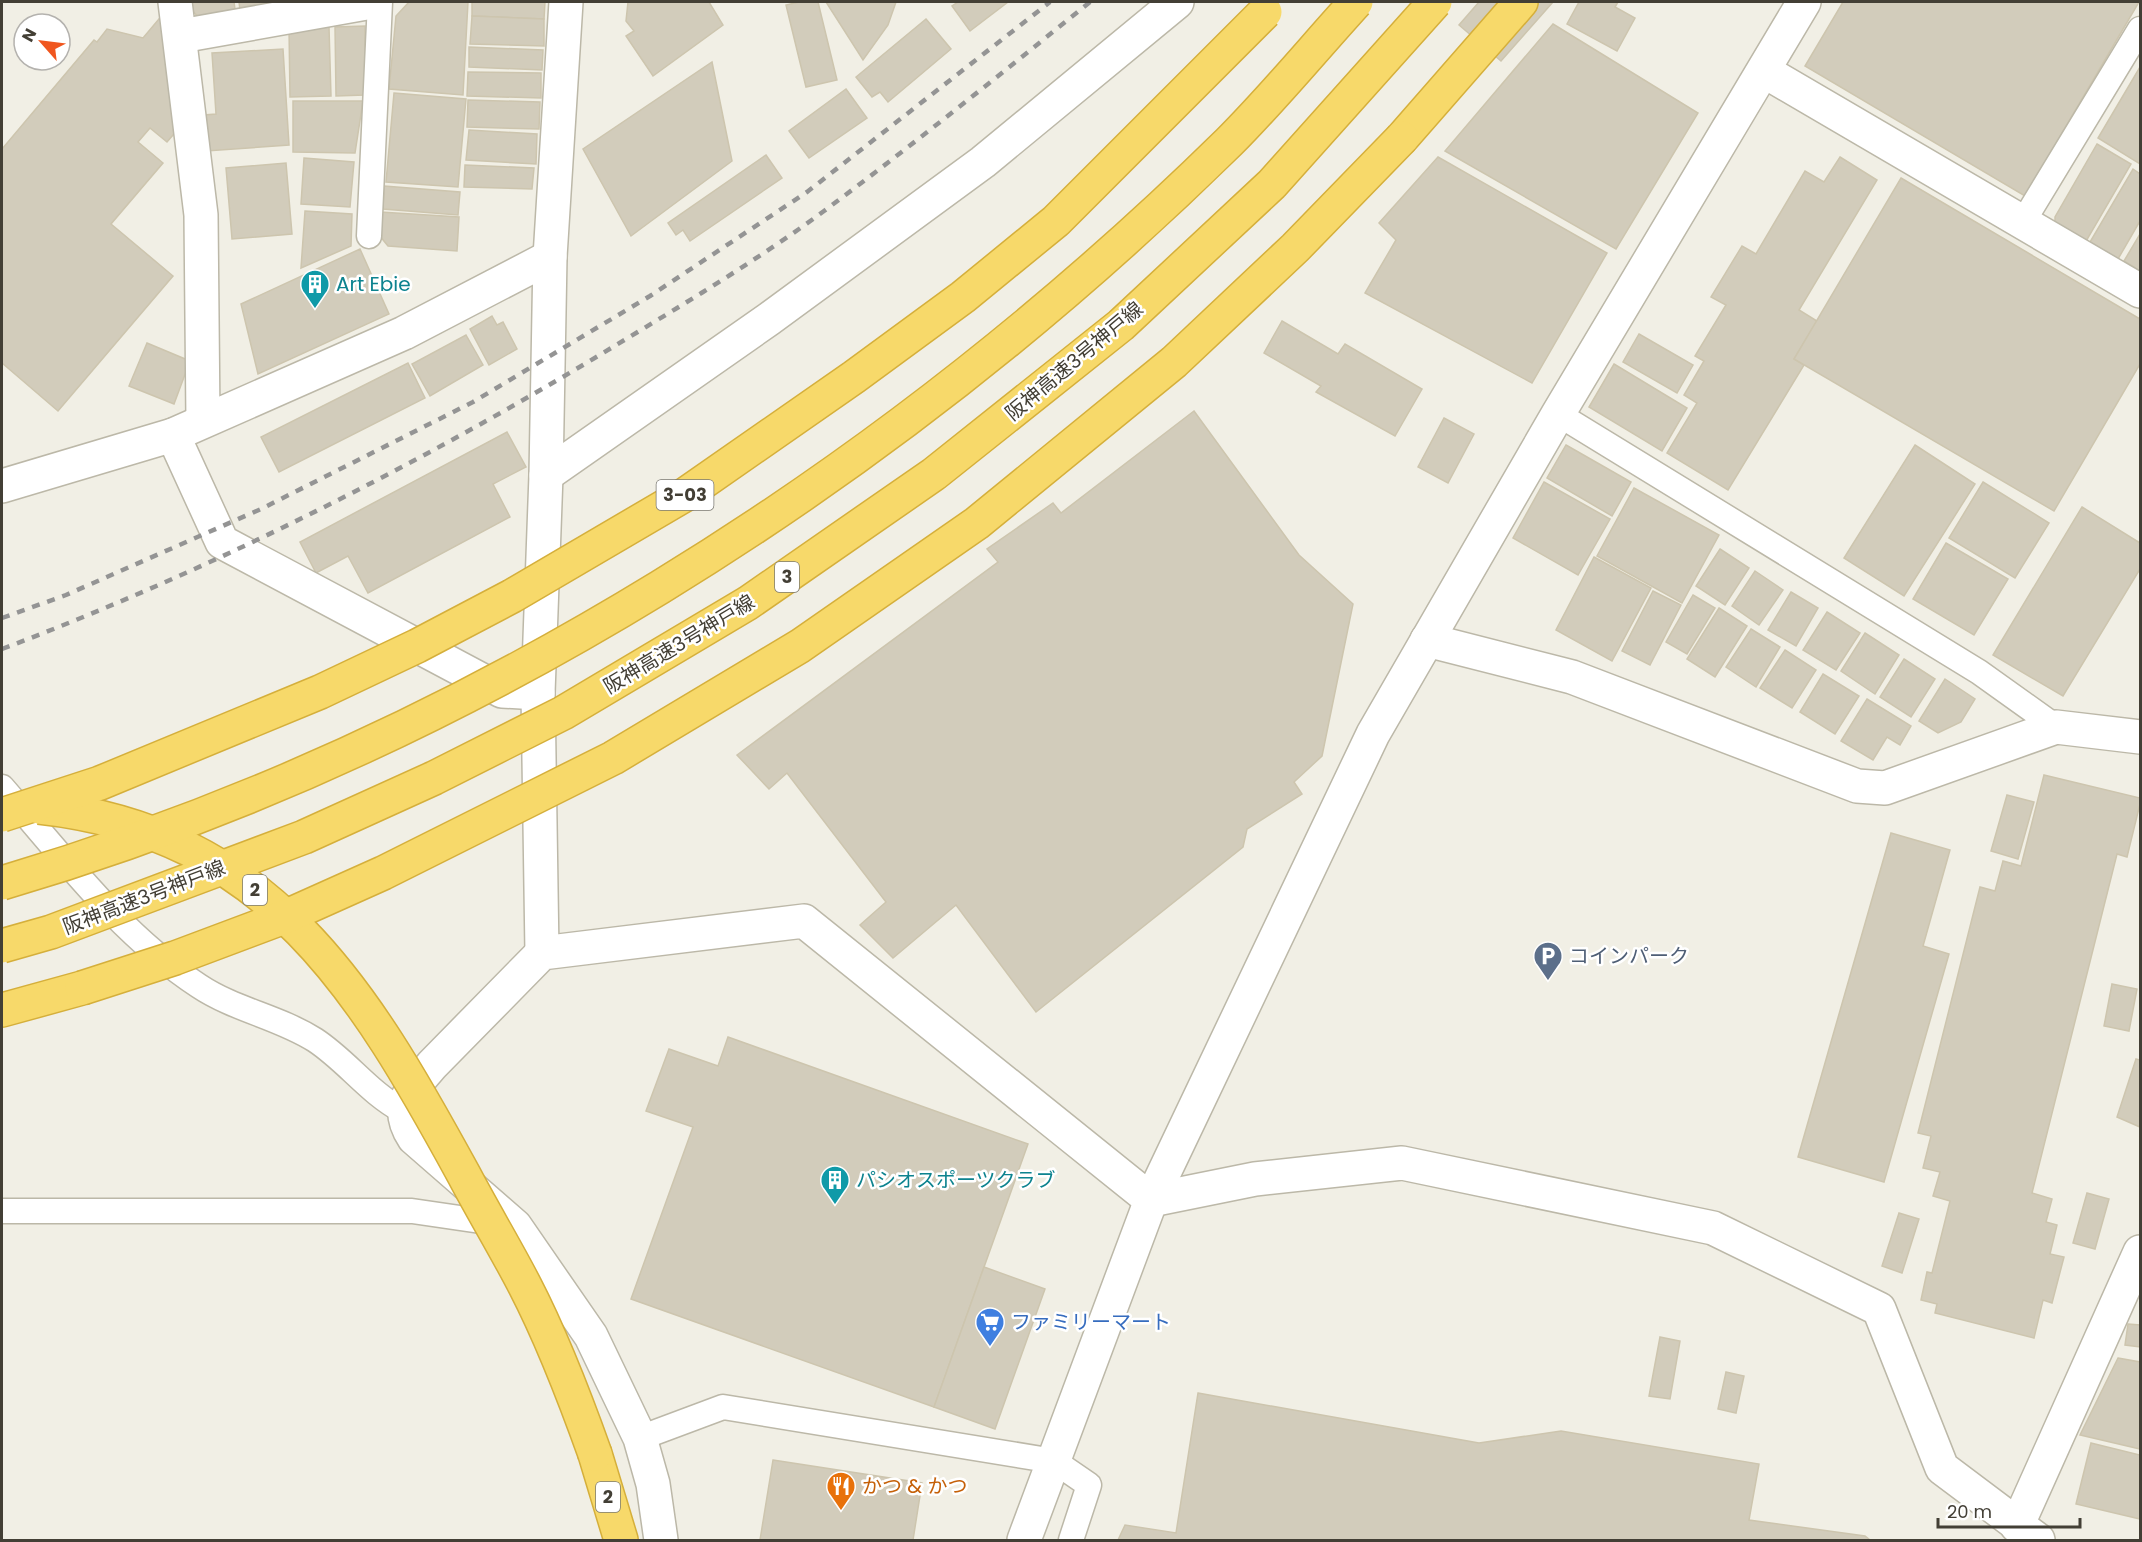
<svg xmlns="http://www.w3.org/2000/svg" width="2142" height="1542" font-family="Poppins,'Noto Sans JP',sans-serif">
  <style>
    .building { fill: #d2ccbb; stroke: #cdc5ae; stroke-width: 1.5 }
    .lines { fill: none; stroke-linecap: round; stroke-linejoin: round }
    .service-casing { stroke: #bcb8a8; stroke-width: 27 }
    .minor-casing { stroke: #bcb8a8; stroke-width: 36 }
    .tertiary-casing { stroke: #bcb8a8; stroke-width: 36 }
    .motorway-casing { stroke: #d5af3b; stroke-width: 36 }
    .service { stroke: #fff; stroke-width: 24 }
    .minor { stroke: #fff; stroke-width: 33 }
    .tertiary { stroke: #fff; stroke-width: 33 }
    .motorway { stroke: #f7d96a; stroke-width: 33 }
    .rail { stroke: #949494; stroke-width: 4.5; stroke-dasharray: 8 8; stroke-linecap: butt }
    .motorway-bridge-casing { stroke: #d5af3b; stroke-width: 36; stroke-linecap: butt }
    .motorway-bridge { stroke: #f7d96a; stroke-width: 33 }
    .labels { text-anchor: middle; stroke-width: 5; stroke-linejoin: round; paint-order: stroke }
    .shield { fill: #fff; stroke: #7b7972; stroke-width: 1.5 }
    .shield-label { font-size: 18px; font-weight: bold; fill: #433f35 }
    .culture-label { font-size: 20px; fill: #0d838f; stroke: #fff; text-anchor: start }
    .street-label { font-size: 20px; fill: #433f35; stroke: #fff }
    .service-label { font-size: 20px; fill: #4e5e75; stroke: #fff; text-anchor: start }
    .shop-label { font-size: 20px; fill: #366cbe; stroke: #fff; text-anchor: start }
    .food-label { font-size: 20px; fill: #c56008; stroke: #fff; text-anchor: start }
  </style>
  <rect width="100%" height="100%" fill="#f1efe5"/>
  <g class="building">
    <polygon points="188,2 234,2 236,16 201,20 188,6"/>
    <polygon points="239,2 270,2 270,6 240,10"/>
    <polygon points="409,2 468,2 463,95 389,89 396,16"/>
    <polygon points="472,2 545,2 544,19 472,16"/>
    <polygon points="628,2 709,2 723,25 653,76 626,36 634,31 626,21"/>
    <polygon points="799,2 818,2 837,80 806,87 786,5"/>
    <polygon points="826,2 896,2 888,25 863,60"/>
    <polygon points="958,2 1008,2 970,31 952,6"/>
    <polygon points="1479,2 1553,2 1501,61 1459,25"/>
    <polygon points="1579,2 1618,2 1615,7 1635,18 1617,51 1567,24"/>
    <polygon points="1843,2 2139,2 2025,196 1805,66"/>
    <polygon points="169,7 180,127 167,142 150,128 138,142 163,163 111,224 173,276 58,411 2,363 2,149 94,40 97,42 107,29 143,38"/>
    <polygon points="472,16 544,19 544,46 470,44"/>
    <polygon points="926,19 951,49 888,102 880,92 872,97 856,77"/>
    <polygon points="1553,24 1698,113 1616,249 1445,151"/>
    <polygon points="365,26 365,95 336,96 335,27"/>
    <polygon points="329,27 331,96 290,97 289,28"/>
    <polygon points="469,47 543,50 542,70 469,67"/>
    <polygon points="283,49 289,145 206,151 204,115 216,114 212,53"/>
    <polygon points="712,62 732,161 631,236 583,149"/>
    <polygon points="2140,67 2140,164 2098,138"/>
    <polygon points="468,72 541,73 541,98 467,96"/>
    <polygon points="846,89 867,118 809,158 789,131"/>
    <polygon points="394,93 466,99 458,187 386,182"/>
    <polygon points="468,100 540,102 539,129 467,127"/>
    <polygon points="293,101 363,101 355,153 293,152"/>
    <polygon points="469,130 537,134 536,164 466,160"/>
    <polygon points="2097,144 2131,164 2085,243 2055,225 2055,217"/>
    <polygon points="766,155 782,178 690,241 683,230 676,235 668,223"/>
    <polygon points="1438,157 1607,253 1532,383 1365,293 1396,240 1379,223"/>
    <polygon points="1840,157 1877,180 1799,310 1817,321 1794,359 1804,365 1728,490 1667,453 1697,403 1684,395 1704,361 1695,356 1726,305 1711,297 1742,246 1756,254 1805,171 1824,182"/>
    <polygon points="304,158 354,162 350,207 301,204"/>
    <polygon points="286,163 292,234 232,239 226,168"/>
    <polygon points="465,165 534,168 532,189 464,187"/>
    <polygon points="2133,169 2140,174 2140,221 2118,259 2090,242"/>
    <polygon points="1901,178 2140,319 2140,364 2054,511 1794,359"/>
    <polygon points="384,186 460,192 458,215 383,209"/>
    <polygon points="305,211 352,214 351,246 301,268"/>
    <polygon points="380,212 459,217 457,251 388,246 379,235"/>
    <polygon points="2140,234 2140,271 2124,261"/>
    <polygon points="360,249 389,314 258,374 241,304"/>
    <polygon points="492,316 497,325 503,322 517,349 489,365 470,329"/>
    <polygon points="1282,321 1338,354 1345,344 1422,389 1395,436 1316,392 1321,386 1264,353"/>
    <polygon points="1639,334 1693,365 1677,393 1623,362"/>
    <polygon points="466,335 483,365 430,396 412,364"/>
    <polygon points="147,343 190,361 174,404 129,386"/>
    <polygon points="408,363 425,398 279,472 261,437"/>
    <polygon points="1614,364 1687,408 1662,451 1589,407"/>
    <polygon points="1194,411 1299,555 1353,604 1322,756 1294,782 1302,794 1247,829 1243,847 1036,1012 956,905 893,958 860,925 886,902 787,773 769,789 737,755 998,562 987,549 1053,503 1061,513"/>
    <polygon points="1444,418 1474,434 1448,483 1418,467"/>
    <polygon points="507,432 526,467 493,484 510,517 368,593 348,556 316,573 300,542"/>
    <polygon points="1566,445 1631,482 1612,516 1547,478"/>
    <polygon points="1915,445 1975,484 1904,596 1844,558"/>
    <polygon points="1544,482 1610,519 1578,575 1513,538"/>
    <polygon points="1983,482 2049,523 2015,578 1949,538"/>
    <polygon points="1634,488 1719,535 1682,603 1597,556"/>
    <polygon points="2082,507 2140,543 2140,569 2063,696 1993,655"/>
    <polygon points="1946,543 2008,579 1974,635 1913,599"/>
    <polygon points="1720,549 1749,568 1725,605 1696,586"/>
    <polygon points="1594,557 1651,588 1612,661 1556,630"/>
    <polygon points="1755,571 1783,590 1759,625 1732,606"/>
    <polygon points="1653,591 1681,605 1650,665 1622,651"/>
    <polygon points="1791,592 1818,608 1796,646 1768,630"/>
    <polygon points="1693,595 1715,608 1687,654 1666,642"/>
    <polygon points="1719,608 1747,626 1715,677 1687,659"/>
    <polygon points="1827,612 1860,633 1836,670 1803,650"/>
    <polygon points="1751,629 1780,647 1756,687 1726,667"/>
    <polygon points="1865,633 1899,655 1875,694 1841,671"/>
    <polygon points="1785,650 1816,670 1792,708 1760,688"/>
    <polygon points="1904,659 1935,679 1911,717 1880,697"/>
    <polygon points="1823,674 1859,696 1835,734 1800,712"/>
    <polygon points="1945,679 1975,699 1961,722 1938,733 1919,721"/>
    <polygon points="1867,699 1911,726 1900,745 1887,737 1873,760 1841,741"/>
    <polygon points="2044,775 2140,798 2140,804 2127,857 2117,854 2032,1193 2052,1199 2046,1222 2057,1225 2050,1254 2064,1257 2052,1303 2043,1300 2034,1338 1935,1313 1937,1304 1921,1300 1927,1272 1932,1273 1950,1201 1933,1196 1940,1172 1923,1168 1931,1136 1918,1133 1980,887 1995,891 2003,861 2021,866"/>
    <polygon points="2007,795 2034,802 2018,859 1991,851"/>
    <polygon points="1891,833 1950,850 1923,946 1949,954 1884,1182 1798,1157"/>
    <polygon points="2112,984 2137,989 2129,1031 2104,1026"/>
    <polygon points="728,1037 1028,1144 934,1407 631,1299 693,1127 646,1111 669,1049 718,1066"/>
    <polygon points="2136,1059 2140,1060 2140,1127 2117,1117"/>
    <polygon points="2087,1193 2109,1199 2095,1249 2073,1243"/>
    <polygon points="1899,1213 1919,1219 1902,1273 1882,1266"/>
    <polygon points="984,1267 1045,1289 995,1429 934,1407"/>
    <polygon points="2128,1324 2140,1325 2140,1347 2125,1345"/>
    <polygon points="1660,1337 1680,1341 1670,1399 1649,1396"/>
    <polygon points="2118,1358 2140,1362 2140,1449 2080,1435"/>
    <polygon points="1726,1372 1744,1376 1736,1413 1718,1409"/>
    <polygon points="1198,1393 1479,1443 1561,1431 1759,1464 1749,1520 1865,1536 1870,1540 1118,1540 1125,1525 1176,1533"/>
    <polygon points="2091,1443 2140,1455 2140,1519 2076,1504"/>
    <polygon points="773,1460 922,1483 913,1540 760,1540"/>
  </g>
  <g class="lines">
    <g class="service-casing">
      <g id="service">
        <polyline points="2023,222 2140,29"/>
        <polyline points="369,236 380,2"/>
        <polyline points="1558,414 1979,672 2056,727"/>
        <path d="M2,787c61,70 119,148 197,199 36,24 80,31 116,54 32,21 54,53 88,71"/>
        <polyline points="2,1211 412,1211 501,1224"/>
        <polyline points="640,1438 723,1407 1054,1461 1089,1485 1071,1540"/>
      </g>
    </g>
    <g class="minor-casing">
      <g id="minor">
        <polyline points="175,2 201,215 203,420"/>
        <polyline points="181,36 372,2"/>
        <polyline points="1764,71 2140,291"/>
        <polyline points="173,435 222,542 502,691 538,693"/>
        <polyline points="546,475 769,319 983,162 1177,2"/>
        <polyline points="2,486 173,435 404,333 550,257"/>
        <polyline points="542,953 538,693 546,475 550,257 566,2"/>
        <polyline points="1151,1200 1255,1179 1402,1163 1713,1228 1879,1309 1942,1468 2038,1540"/>
        <polyline points="2017,1526 2140,1252"/>
        <path d="M661,1540l-8,-56 -13,-46 -49,-102 -76,-110 -101,-88c-21,-32 -3,-49 18,-73l110,-112 262,-32 347,279"/>
        <polyline points="1024,1540 1151,1200 1373,734 1558,414 1804,2"/>
      </g>
    </g>
    <g class="tertiary-casing">
      <polyline id="tertiary" points="1427,640 1572,677 1857,786 1885,788 2056,727 2140,737"/>
    </g>
    <g class="motorway-casing">
      <g id="motorway">
        <polyline points="1402,138 1521,2"/>
        <polyline points="2,1010 82,988"/>
        <polyline points="595,1454 621,1540"/>
      </g>
    </g>
    <use href="#service" class="service"/>
    <use href="#minor" class="minor"/>
    <use href="#tertiary" class="tertiary"/>
    <use href="#motorway" class="motorway"/>
    <g class="rail">
      <polyline points="2,618 66,595 261,509 473,402 650,296 807,192 1050,2"/>
      <path d="M2,649c209,-79 410,-181 601,-296 74,-45 152,-91 221,-142 90,-67 178,-138 266,-209"/>
    </g>
    <g class="motorway-bridge-casing">
      <g id="motorway-bridge">
        <path d="M39,807c231,25 324,183 425,368 20,38 42,74 61,111 28,54 50,112 70,168"/>
        <polyline points="2,815 100,783 320,692 417,646 512,596 686,494 854,377 963,297 1056,221 1265,12"/>
        <path d="M2,883c459,-135 887,-407 1227,-741 44,-44 85,-94 127,-140"/>
        <polyline points="2,946 51,932 304,837 434,778 563,713 748,603 934,474 1121,325 1272,184 1435,2"/>
        <polyline points="82,988 175,958 287,916 383,873 613,758 800,646 977,523 1174,362 1295,248 1402,138"/>
      </g>
    </g>
    <use href="#motorway-bridge" class="motorway-bridge"/>
  </g>
  <defs>
    <g id="building-pin" transform="scale(1.5)"><path d="M0 17L-7.5 6A9.5 9.5 0 1 1 7.5 6Z" fill="#0f9aa8" stroke="#fff"/><path d="M-4-6H4V6H1V3H-1V6H-4ZM-2.5-4.3h1.7v1.8h-1.7ZM.8-4.3h1.7v1.8H.8ZM-2.5-1h1.7V.8h-1.7ZM.8-1h1.7V.8H.8Z" fill="#fff"/></g>
    <g id="parking-pin" transform="scale(1.5)"><path d="M0 17L-7.5 6A9.5 9.5 0 1 1 7.5 6Z" fill="#5c6f8a" stroke="#fff"/><path d="M-3.5-5.5H1a3.5 3.5 0 0 1 0 7H-1V5.5H-3.5ZM-1-3.4V-.6H.8a1.4 1.4 0 0 0 0-2.8Z" fill="#fff"/></g>
    <g id="supermarket-pin" transform="scale(1.5)"><path d="M0 17L-7.5 6A9.5 9.5 0 1 1 7.5 6Z" fill="#3f7fe0" stroke="#fff"/><path d="M-6-5.5h2.5l.6 2H6L4.5 2H-2.5L-4.4-4H-6ZM-1.5 3.2a1.3 1.3 0 1 0 .1 0ZM3 3.2a1.3 1.3 0 1 0 .1 0Z" fill="#fff"/></g>
    <g id="restaurant-pin" transform="scale(1.5)"><path d="M0 17L-7.5 6A9.5 9.5 0 1 1 7.5 6Z" fill="#e8710a" stroke="#fff"/><path d="M-5-6h1v4h1v-4h1v4h1v-4h1v5L-1.5 .5V6h-2V.5L-5-1ZM5-6V6H3V1.5H1.5Q1.5-4 5-6Z" fill="#fff"/></g>
  </defs>
  <g fill-rule="evenodd">
    <use href="#building-pin" x="315" y="284"/>
    <use href="#parking-pin" x="1548" y="956"/>
    <use href="#building-pin" x="835" y="1180"/>
    <use href="#supermarket-pin" x="990" y="1322"/>
    <use href="#restaurant-pin" x="841" y="1486"/>
  </g>
  <g class="labels">
    <g class="shield">
      <rect x="656.5" y="480" width="57" height="30" rx="4.5"/>
      <rect x="775" y="562" width="24" height="30" rx="4.5"/>
      <rect x="243" y="875" width="24" height="30" rx="4.5"/>
      <rect x="596" y="1482" width="24" height="30" rx="4.5"/>
    </g>
    <g class="shield-label">
      <text x="685" y="501">3-03</text>
      <text x="787" y="583">3</text>
      <text x="255" y="896">2</text>
      <text x="608" y="1503">2</text>
    </g>
    <g class="culture-label">
      <text x="336" y="291">Art Ebie</text>
      <text x="856" y="1187">パシオスポーツクラブ</text>
    </g>
    <g class="street-label">
      <text transform="translate(1074 361) rotate(-40)" y="7">阪神高速3号神戸線</text>
      <text transform="translate(679 644) rotate(-31)" y="7">阪神高速3号神戸線</text>
      <text transform="translate(144 897) rotate(-21)" y="7">阪神高速3号神戸線</text>
    </g>
    <g class="service-label">
      <text x="1569" y="963">コインパーク</text>
    </g>
    <g class="shop-label">
      <text x="1011" y="1329">ファミリーマート</text>
    </g>
    <g class="food-label">
      <text x="862" y="1493">かつ &amp; かつ</text>
    </g>
  </g>
  <rect width="2142" height="1542" fill="none" stroke="#433f35" stroke-width="6"/>
  <g transform="translate(42 42) rotate(298)"><circle r="28" fill="#ffffff" stroke="#b4b2ae" stroke-width="1.5"/>
  <path d="M0-4.5L10 22L0 15L-10 22Z" fill="#f0561e"/>
  <text y="-9" font-size="16" font-weight="bold" text-anchor="middle" fill="#433f35">N</text>
  </g>
  <path d="M1938 1518v9h142v-9" fill="none" stroke="#433f35" stroke-width="3"/>
  <text x="1947" y="1518" font-size="18" fill="#433f35" stroke="#ffffff" stroke-width="4.5" paint-order="stroke">20 m</text>
</svg>
